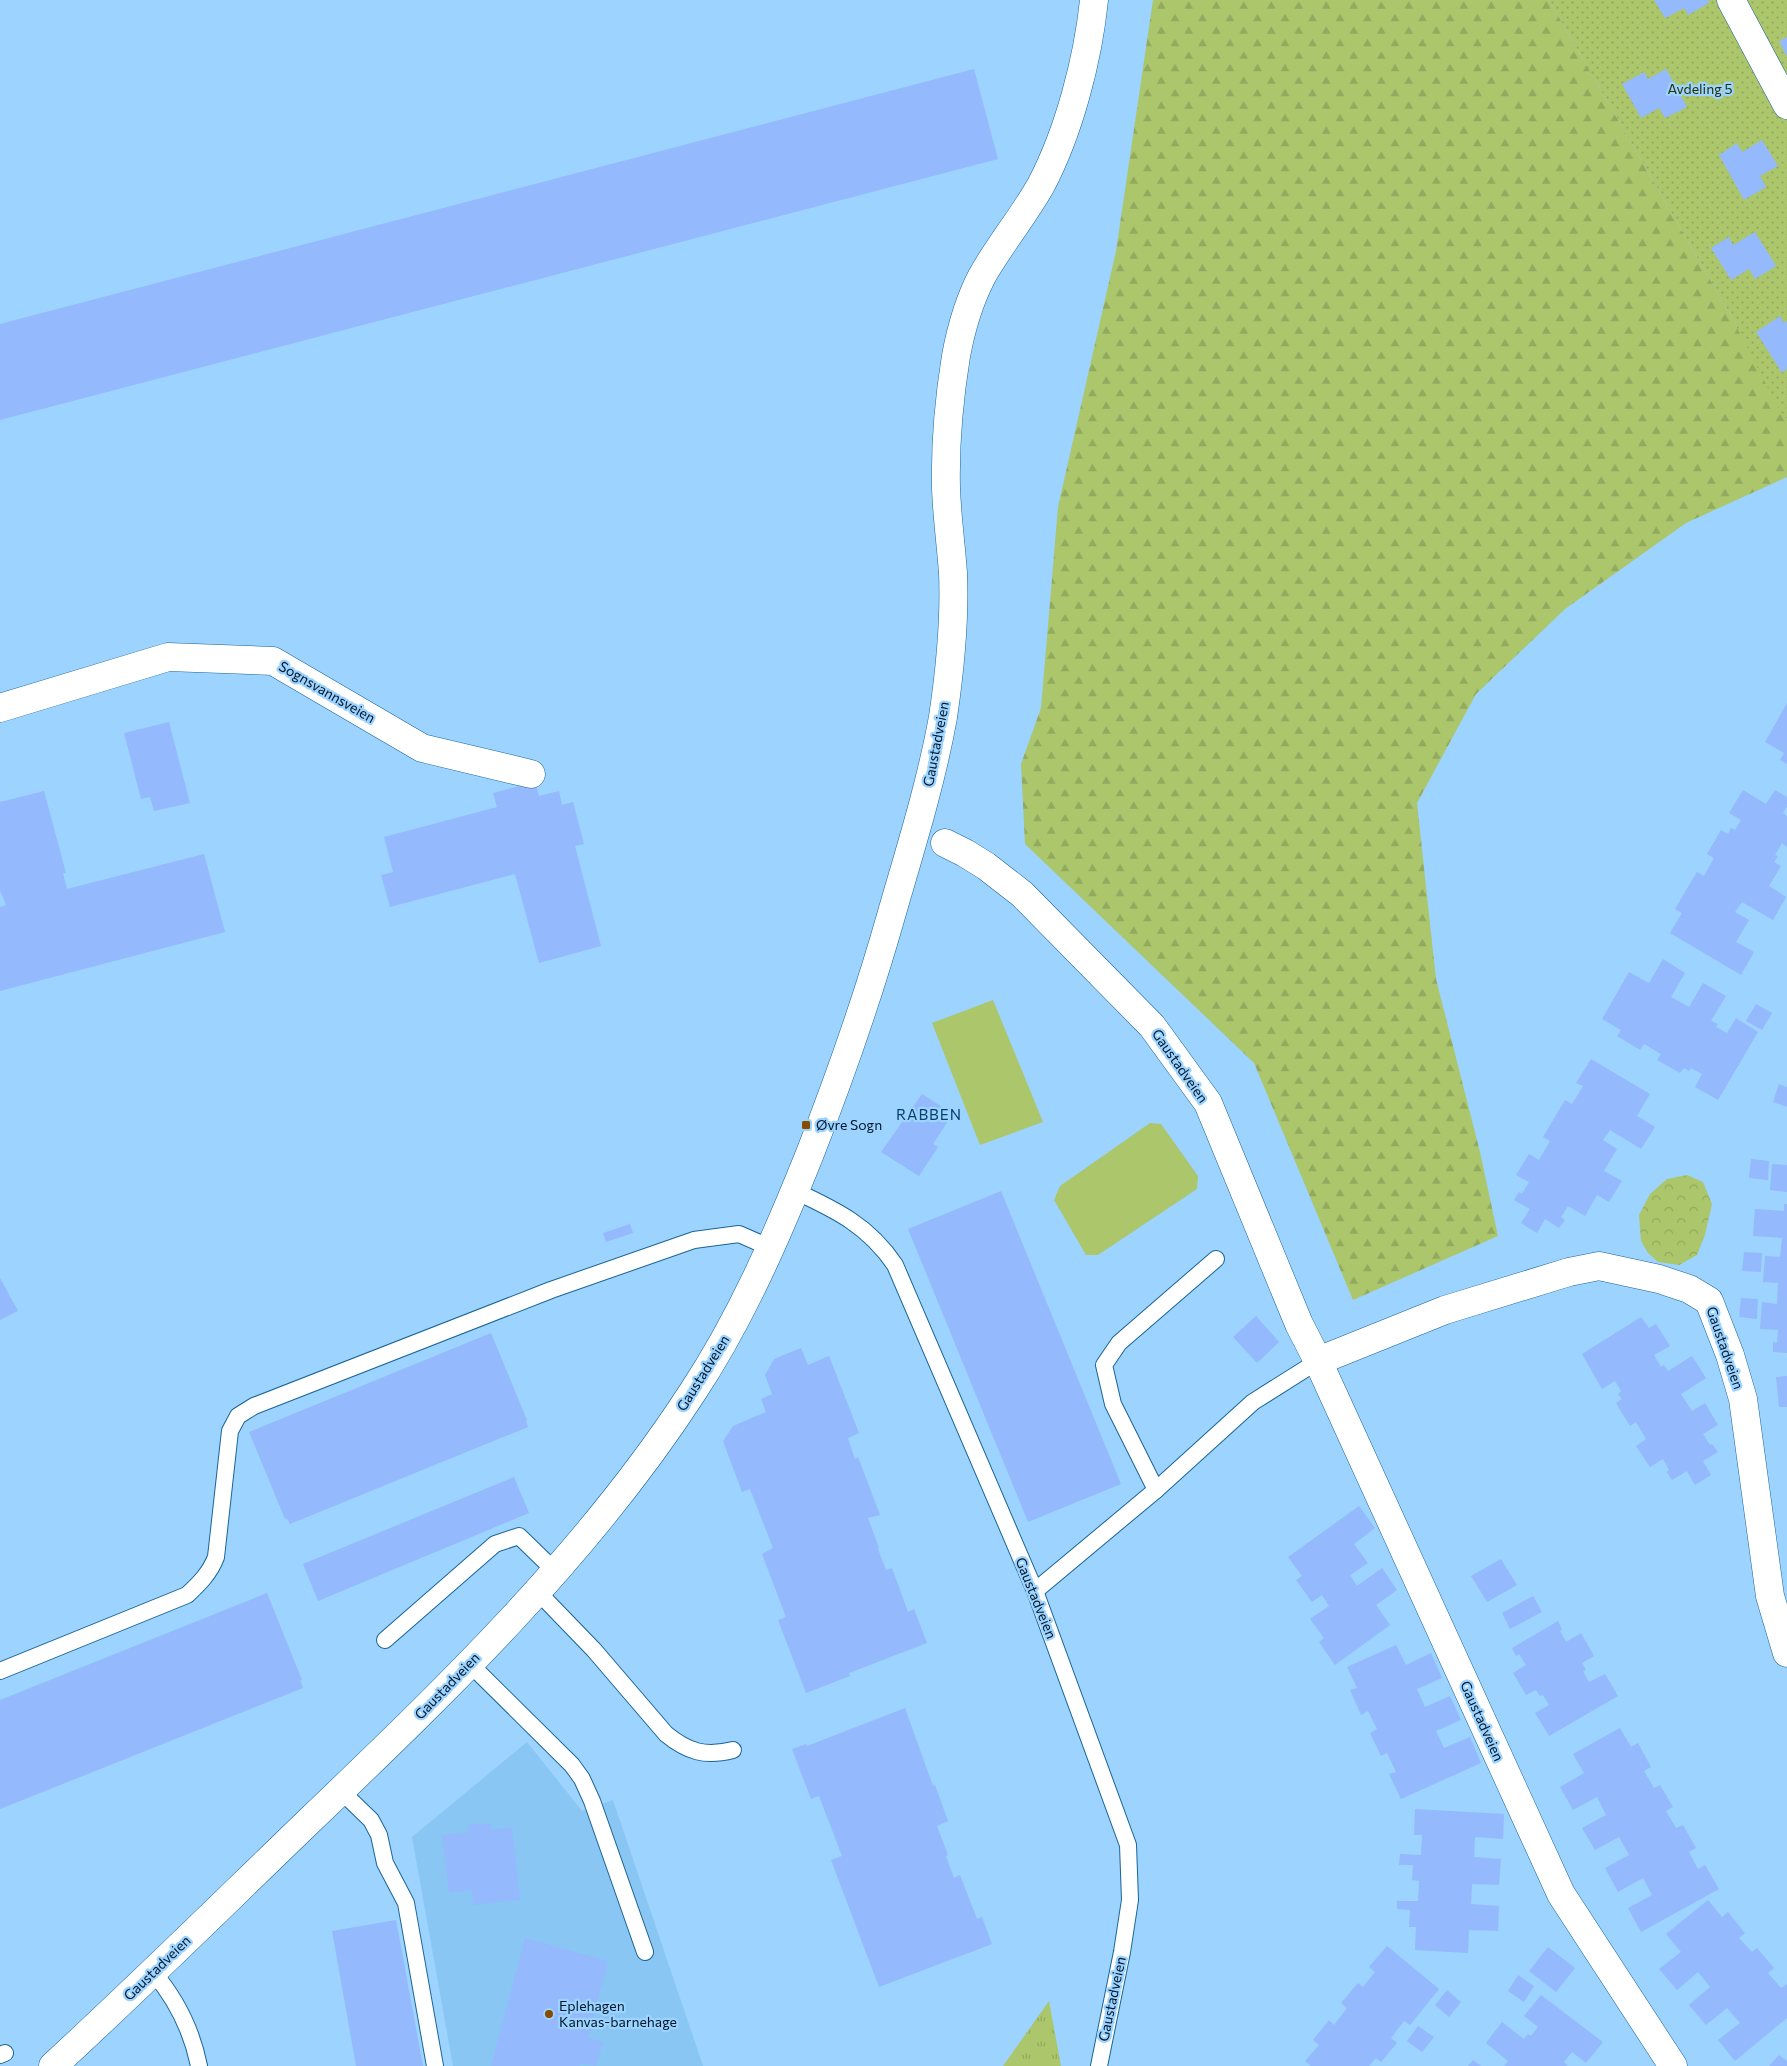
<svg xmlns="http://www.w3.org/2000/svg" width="1787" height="2066" font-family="Commissioner,sans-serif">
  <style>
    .built { fill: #8ac6f4 }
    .grass { fill: url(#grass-tufts) }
    .forest { fill: url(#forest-firs) }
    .park { fill: url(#park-crowns) }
    .garden { fill: url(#garden-dots) }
    .pitch { fill: #acc66c }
    .building { fill: #94b9fc }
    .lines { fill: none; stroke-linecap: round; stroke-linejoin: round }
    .service-casing { stroke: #196595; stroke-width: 18 }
    .minor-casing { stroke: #196595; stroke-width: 29 }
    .service { stroke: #fff; stroke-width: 16 }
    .minor { stroke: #fff; stroke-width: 28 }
    .poi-dot { fill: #864c02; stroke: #9cd3ff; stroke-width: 2 }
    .labels { text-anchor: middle; stroke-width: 4.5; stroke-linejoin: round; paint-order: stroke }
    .park-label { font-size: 14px; fill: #253003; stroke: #9cd3ff }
    .street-label { font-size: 14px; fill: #00172b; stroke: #9cd3ff }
    .poi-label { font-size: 14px; fill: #00172b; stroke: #9cd3ff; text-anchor: start }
    .neighbourhood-label { font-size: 15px; letter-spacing: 1px; fill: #054266; stroke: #9cd3ff }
  </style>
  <defs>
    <pattern id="grass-tufts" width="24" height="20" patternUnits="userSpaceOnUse" patternTransform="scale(1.25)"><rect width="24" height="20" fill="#acc66c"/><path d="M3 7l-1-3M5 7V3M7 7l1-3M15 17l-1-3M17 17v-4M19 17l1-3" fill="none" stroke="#92a95e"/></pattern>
    <pattern id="forest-firs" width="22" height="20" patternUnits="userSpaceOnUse" patternTransform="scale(1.25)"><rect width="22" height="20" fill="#acc66c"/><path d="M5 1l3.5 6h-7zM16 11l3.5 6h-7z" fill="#92a95e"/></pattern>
    <pattern id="park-crowns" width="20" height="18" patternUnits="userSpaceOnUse" patternTransform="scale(1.25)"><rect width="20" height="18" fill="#acc66c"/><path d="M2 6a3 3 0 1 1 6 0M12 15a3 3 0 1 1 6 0" fill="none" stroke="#92a95e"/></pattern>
    <pattern id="garden-dots" width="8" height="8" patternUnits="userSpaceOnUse" patternTransform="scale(1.25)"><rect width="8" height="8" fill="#acc66c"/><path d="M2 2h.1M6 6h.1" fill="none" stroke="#92a95e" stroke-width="1.8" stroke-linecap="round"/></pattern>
  </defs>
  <rect width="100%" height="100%" fill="#9cd3ff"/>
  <polygon class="built" points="527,1742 582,1811 613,1800 703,2066 453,2066 412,1837"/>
  <polygon class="grass" points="1049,2001 1061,2066 1003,2066"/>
  <polygon class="forest" points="1153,0 1549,0 1731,316 1787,421 1787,477 1686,523 1565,609 1476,694 1417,803 1436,979 1480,1152 1498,1236 1353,1300 1254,1063 1025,844 1021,764 1041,708 1058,507 1116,251"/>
  <polygon class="park" points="1687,1175 1703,1182 1712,1204 1705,1235 1697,1255 1679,1265 1658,1262 1648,1253 1641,1241 1639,1215 1650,1194 1667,1179"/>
  <polygon class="garden" points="1549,0 1787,0 1787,425 1731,316"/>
  <g class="pitch">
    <polygon points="993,1000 1043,1122 980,1145 932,1023"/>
    <polygon points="1150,1123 1161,1124 1198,1176 1197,1189 1098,1255 1086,1255 1054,1200 1060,1186"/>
  </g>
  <g class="building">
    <polygon points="1654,0 1708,0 1709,3 1688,15 1684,8 1665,18"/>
    <polygon points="1787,37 1787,57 1779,41"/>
    <polygon points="974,69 998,159 0,420 0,324"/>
    <polygon points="1666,69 1687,107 1665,118 1659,108 1641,118 1622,84 1644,72 1648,79"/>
    <polygon points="1762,140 1778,166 1760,176 1766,187 1744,200 1719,155 1737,143 1742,152"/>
    <polygon points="1755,232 1776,266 1755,279 1749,269 1731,280 1711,248 1729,237 1733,245"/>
    <polygon points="1780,316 1784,323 1787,321 1787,369 1782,373 1756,332"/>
    <polygon points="1787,703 1787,764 1780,760 1784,753 1765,742"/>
    <polygon points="169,722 190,803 154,811 150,797 141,799 124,733"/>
    <polygon points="535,782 539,796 559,791 562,805 573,802 584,844 575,846 601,946 539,963 515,874 390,907 381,875 393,872 384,837 497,807 493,793"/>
    <polygon points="1743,790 1766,804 1775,790 1787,797 1787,806 1783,813 1787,816 1787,847 1782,843 1775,855 1778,856 1774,862 1781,866 1769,886 1786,897 1773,920 1742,902 1735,912 1749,920 1736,942 1754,952 1741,975 1670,933 1682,913 1675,909 1697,872 1704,876 1714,858 1707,854 1721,830 1728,834 1731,828 1735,830 1741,820 1729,813"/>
    <polygon points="44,791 66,873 63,873 67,889 204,854 225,932 0,991 0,907 6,905 0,890 0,802"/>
    <polygon points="1663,959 1685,973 1671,997 1689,1007 1703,983 1726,996 1711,1021 1718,1024 1716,1027 1727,1033 1736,1018 1758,1032 1718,1100 1695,1087 1702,1074 1691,1068 1689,1071 1684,1068 1680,1073 1657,1060 1661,1054 1644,1044 1640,1050 1617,1036 1621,1030 1602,1019 1629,972 1649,983"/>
    <polygon points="1756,1004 1772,1013 1762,1030 1746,1021"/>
    <polygon points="1591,1059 1650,1094 1637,1116 1655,1127 1641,1149 1610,1130 1603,1140 1617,1149 1604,1171 1622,1181 1609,1202 1597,1195 1585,1216 1568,1206 1561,1217 1565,1220 1559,1228 1545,1219 1537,1233 1521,1223 1530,1209 1514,1200 1519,1192 1522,1194 1529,1182 1516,1175 1529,1154 1539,1160 1550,1141 1543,1137 1565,1100 1572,1104 1583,1086 1576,1083"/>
    <polygon points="1779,1084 1787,1087 1787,1107 1773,1102"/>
    <polygon points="922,1094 953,1114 933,1144 938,1147 919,1176 881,1152"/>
    <polygon points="1751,1159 1769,1161 1768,1180 1749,1178"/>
    <polygon points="1772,1164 1787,1165 1787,1192 1770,1190"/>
    <polygon points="1001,1191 1121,1484 1028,1522 908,1229"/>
    <polygon points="1784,1204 1787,1204 1787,1353 1773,1352 1773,1342 1777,1343 1778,1330 1760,1329 1762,1302 1777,1304 1778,1283 1763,1282 1765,1256 1780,1257 1782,1238 1753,1236 1755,1209 1784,1211"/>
    <polygon points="630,1224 633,1233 606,1242 603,1233"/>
    <polygon points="1744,1252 1762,1253 1761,1272 1742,1271"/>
    <polygon points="0,1278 18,1311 0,1320"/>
    <polygon points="1741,1298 1758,1299 1757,1319 1739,1317"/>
    <polygon points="1256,1316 1279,1342 1257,1363 1233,1337"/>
    <polygon points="1641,1317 1649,1328 1656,1324 1670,1346 1654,1355 1661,1367 1664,1365 1668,1371 1692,1356 1706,1378 1681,1394 1692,1411 1705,1403 1718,1425 1703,1434 1710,1445 1712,1444 1718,1452 1703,1461 1711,1475 1695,1485 1687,1471 1672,1480 1667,1472 1669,1470 1663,1459 1650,1467 1636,1446 1646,1439 1636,1422 1630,1426 1616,1403 1622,1399 1618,1394 1621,1391 1615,1381 1602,1389 1582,1354"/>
    <polygon points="491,1333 527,1420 526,1421 528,1427 290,1524 287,1518 285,1519 249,1432"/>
    <polygon points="801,1348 808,1365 829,1356 859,1433 848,1438 855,1459 858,1457 880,1515 868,1518 879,1548 878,1549 886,1570 892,1568 908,1612 914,1609 927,1643 849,1673 850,1676 806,1693 778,1620 786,1617 762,1554 773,1548 750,1489 742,1492 723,1441 733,1426 766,1412 761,1399 772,1394 765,1375 774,1359"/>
    <polygon points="1787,1376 1787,1407 1779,1407 1776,1377"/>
    <polygon points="514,1477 529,1513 318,1601 303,1564"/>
    <polygon points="1359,1506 1375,1528 1354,1544 1368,1563 1350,1575 1357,1586 1382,1568 1397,1590 1376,1605 1390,1625 1335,1665 1319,1642 1324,1638 1310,1619 1329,1606 1322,1595 1312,1602 1296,1580 1302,1576 1288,1557"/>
    <polygon points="1501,1559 1517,1585 1487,1602 1471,1576"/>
    <polygon points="267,1593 302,1680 300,1680 303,1688 0,1809 0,1700"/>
    <polygon points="1533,1596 1542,1612 1510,1629 1502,1613"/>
    <polygon points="1558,1621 1562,1629 1560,1631 1566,1642 1581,1633 1594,1656 1582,1663 1586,1670 1583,1671 1589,1682 1605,1674 1618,1696 1549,1736 1535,1713 1549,1705 1543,1695 1540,1696 1536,1690 1526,1695 1513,1673 1526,1665 1519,1654 1516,1656 1512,1648"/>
    <polygon points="1396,1645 1406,1665 1431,1653 1442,1678 1417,1689 1425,1707 1450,1696 1461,1720 1436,1731 1444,1748 1470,1737 1481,1763 1401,1799 1389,1774 1396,1772 1387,1753 1381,1756 1370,1733 1377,1729 1368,1711 1361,1715 1350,1690 1357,1688 1347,1667"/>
    <polygon points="905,1708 933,1786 935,1785 948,1821 937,1826 948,1855 946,1856 954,1878 960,1875 977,1919 982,1917 992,1944 879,1987 831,1860 842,1856 819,1796 811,1799 792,1749 806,1744 807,1746"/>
    <polygon points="1620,1728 1631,1747 1638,1743 1651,1767 1644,1771 1654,1788 1660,1785 1673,1807 1666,1811 1676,1828 1683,1825 1696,1848 1689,1852 1698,1869 1705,1865 1719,1889 1641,1932 1628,1908 1652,1895 1643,1878 1618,1892 1605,1868 1629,1855 1619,1837 1595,1850 1582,1828 1606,1815 1597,1797 1573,1810 1560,1787 1584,1773 1573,1754"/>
    <polygon points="1415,1809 1504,1814 1503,1839 1475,1837 1474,1857 1501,1859 1499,1885 1472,1884 1471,1904 1499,1906 1498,1931 1469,1930 1468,1953 1415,1950 1416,1927 1409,1927 1410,1910 1397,1909 1397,1901 1418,1901 1419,1881 1412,1880 1413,1865 1399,1865 1400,1854 1421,1855 1422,1835 1414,1835"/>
    <polygon points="491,1823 491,1830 512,1827 520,1900 473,1905 472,1890 449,1893 442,1835 469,1832 468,1825"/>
    <polygon points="1708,1900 1722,1917 1728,1912 1745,1933 1739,1938 1752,1952 1757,1948 1774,1968 1768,1973 1781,1988 1787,1984 1787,2018 1735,2061 1718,2040 1740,2023 1727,2008 1706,2025 1689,2005 1710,1987 1698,1972 1677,1990 1659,1969 1681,1952 1666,1934"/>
    <polygon points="396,1920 423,2066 356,2066 332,1931"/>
    <polygon points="525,1938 608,1961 588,2038 603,2042 596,2066 580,2063 580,2066 491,2066"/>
    <polygon points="1387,1946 1439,1989 1410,2025 1404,2021 1391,2038 1397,2043 1381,2062 1376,2058 1369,2066 1311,2066 1305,2061 1319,2045 1313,2040 1329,2020 1334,2025 1347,2008 1341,2003 1358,1983 1363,1987 1375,1972 1369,1967"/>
    <polygon points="1548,1947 1575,1968 1556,1992 1529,1971"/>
    <polygon points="1518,1975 1534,1986 1524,2002 1508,1991"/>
    <polygon points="1447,1990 1461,2002 1449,2017 1435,2005"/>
    <polygon points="1541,1995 1603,2042 1586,2063 1572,2052 1564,2062 1568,2066 1504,2066 1508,2061 1486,2043 1502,2022 1524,2039 1528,2034 1531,2036 1538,2027 1524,2016"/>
    <polygon points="1418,2026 1434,2037 1422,2052 1407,2041"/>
    <polygon points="1779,2055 1787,2061 1787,2066 1769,2066"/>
    <polygon points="1473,2060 1481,2066 1468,2066"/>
  </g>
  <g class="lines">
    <g class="service-casing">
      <g id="service">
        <path d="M795,1191c41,19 74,35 100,74l140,326 93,254 2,55 -8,52 -23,114"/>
        <polyline points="1156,1490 1113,1404 1104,1365 1119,1343 1216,1259"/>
        <path d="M537,1591l57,59 72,84c22,18 39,23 67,16"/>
        <polyline points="1035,1591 1156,1490 1253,1402 1318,1361"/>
        <polyline points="385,1640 495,1544 519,1536 555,1571"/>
        <polyline points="469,1663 572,1765 582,1779 592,1801 645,1952"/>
        <path d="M0,1671l187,-76c12,-11 23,-22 29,-38l14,-126 8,-15 16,-10 297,-116 143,-50 45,-6 32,14"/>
        <polyline points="341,1791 371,1820 379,1835 385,1863 406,1903 435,2066"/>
        <path d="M153,1972c23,27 39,59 46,94"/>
        <polyline points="0,2055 5,2053"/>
      </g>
    </g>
    <g class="minor-casing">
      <g id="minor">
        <polyline points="1731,0 1787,105"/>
        <polyline points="0,708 168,657 273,661 422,748 531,774"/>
        <polyline points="945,843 965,853 986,866 1022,894 1152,1026 1208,1103 1299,1324 1318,1361 1445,1310 1569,1272 1599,1266 1659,1279 1689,1289 1709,1301 1730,1355 1743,1399 1770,1596 1787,1653"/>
        <polyline points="1318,1361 1561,1894 1673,2066"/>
        <path d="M53,2066c86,-79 169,-161 253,-242 139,-133 281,-269 386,-431 49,-74 84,-155 117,-237 31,-79 59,-159 82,-240 19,-66 40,-132 52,-199 7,-47 12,-97 10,-144 -2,-28 -6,-56 -7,-85 -1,-43 3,-89 10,-132 5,-27 13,-55 26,-80 18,-32 41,-59 59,-91 28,-53 47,-126 53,-185"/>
      </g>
    </g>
    <use href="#service" class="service"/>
    <use href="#minor" class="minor"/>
  </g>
  <g class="poi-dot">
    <rect x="801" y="1120" width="10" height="10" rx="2.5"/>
    <circle cx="549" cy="2014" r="5"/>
  </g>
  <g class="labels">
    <g class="park-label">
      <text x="1700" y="94">Avdeling 5</text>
    </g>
    <g class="street-label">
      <text transform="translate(327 692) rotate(30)" y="5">Sognsvannsveien</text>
      <text transform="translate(936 744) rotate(-79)" y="5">Gaustadveien</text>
      <text transform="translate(1180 1066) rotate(55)" y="5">Gaustadveien</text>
      <text transform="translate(1725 1348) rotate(71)" y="5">Gaustadveien</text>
      <text transform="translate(703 1373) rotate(-58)" y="5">Gaustadveien</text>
      <text transform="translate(1036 1598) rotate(68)" y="5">Gaustadveien</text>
      <text transform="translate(447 1686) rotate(-46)" y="5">Gaustadveien</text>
      <text transform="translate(1482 1721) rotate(66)" y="5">Gaustadveien</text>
      <text transform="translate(157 1968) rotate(-44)" y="5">Gaustadveien</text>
      <text transform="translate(1112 1999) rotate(-78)" y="5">Gaustadveien</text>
    </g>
    <g class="poi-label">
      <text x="816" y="1130">Øvre Sogn</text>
      <text x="559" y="2011">Eplehagen<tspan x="559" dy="16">Kanvas-barnehage</tspan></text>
    </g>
    <g class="neighbourhood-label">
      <text x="929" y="1120">RABBEN</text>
    </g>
  </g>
</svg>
